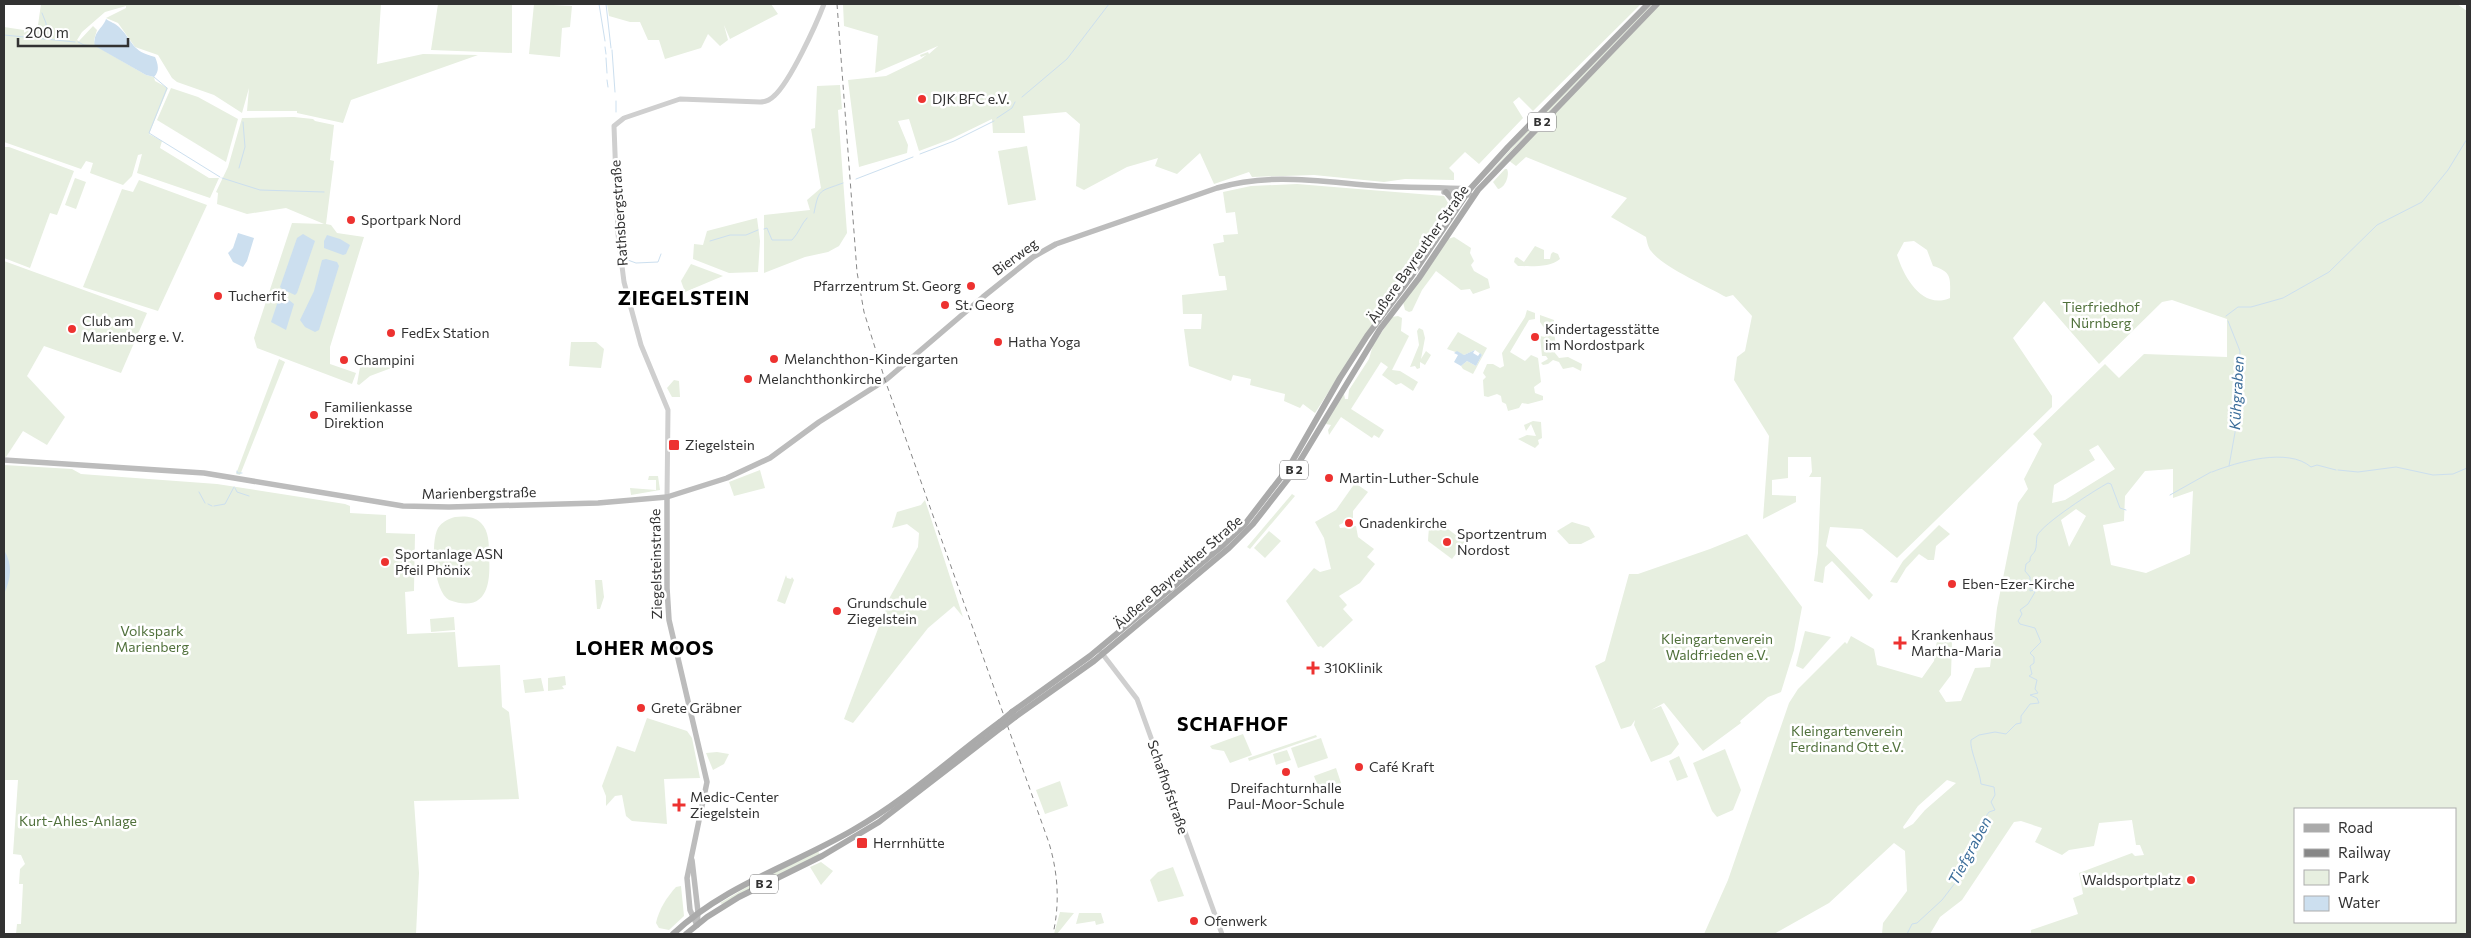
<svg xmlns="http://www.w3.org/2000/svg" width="2471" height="938" viewBox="0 0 2471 938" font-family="Commissioner,sans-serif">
  <rect width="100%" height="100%" fill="#fff"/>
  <g fill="#e7efe0" fill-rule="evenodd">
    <polygon points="41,4 381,4 377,64 423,54 478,55 351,100 343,123 297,113 297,111 247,111 249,88 242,113 214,95 177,82 172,78 158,55 135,47 118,23 106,18 126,8 126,6 105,12 82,32 77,40 79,41 93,26 97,30 94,40 96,46 146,75 154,77 155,81 168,88 149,134 162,141 160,148 209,178 219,178 210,198 137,173 142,154 138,155 132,176 123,185 90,173 93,163 86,161 81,169 4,142 4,27 37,32"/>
    <polygon points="438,4 512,4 512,53 431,50"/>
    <polygon points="534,4 572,6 570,27 562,28 560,57 529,54"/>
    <polygon points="607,4 771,4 778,14 730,39 724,25 728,40 720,46 708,34 701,48 665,59 659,40 648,40 640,22 630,22 609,16"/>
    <polygon points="843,4 1641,4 1533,111 1519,97 1513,102 1523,118 1479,164 1465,152 1449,168 1454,173 1454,180 1405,179 1384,182 1314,175 1252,177 1249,172 1214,184 1200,153 1177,174 1155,166 1158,158 1127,167 1084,190 1076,186 1080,124 1066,112 1023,116 1025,133 993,133 992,119 951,139 919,151 909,119 898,121 908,145 907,153 859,167 848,80 886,76 921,59 926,55 921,57 920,55 928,52 929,54 938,46 875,73 878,36 844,26"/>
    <polygon points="1650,4 1653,4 1482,181 1548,108"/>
    <path d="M1659 4H2457L2467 11V934H2031V930L2078 914 2073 898 2083 894 2079 873 2132 853 2135 856 2144 855 2140 845H2136L2132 820 2099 823 2094 846 2069 850 2062 855 2035 842 2042 828 2021 821 2014 822 1962 900 1940 917 1930 934H1882L1883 923 1907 891 1905 851 1894 843 1829 903 1774 934H1704L1728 880 1789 703 1798 689 1845 642 1847 644 1851 636 1874 649 1877 665 1922 678 1934 661 1937 640 1952 642 1951 675 1939 691 1946 702 1961 701 1975 668 1990 667 1997 608 2018 503 2028 489 2024 479 2042 444 2033 434 2105 364 2119 378 2144 354 2227 357V319L2172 300 2162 302 2099 364 2044 301 2013 338 2052 396V407L1897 558 1862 529 1830 527 1826 546 1873 595 1869 600 1832 561 1825 567 1823 583 1814 581 1818 553 1821 477H1809L1812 472 1811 457H1788V478L1772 480V495L1796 496V502L1763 519 1769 436 1734 380 1737 357 1745 351 1752 316 1733 295 1726 297C1708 287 1663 267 1651 251 1648 248 1647 241 1646 237L1611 217 1627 198 1526 157 1516 166 1508 160ZM1914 241 1927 250 1933 266C1953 272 1950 279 1950 298 1922 310 1904 277 1897 255L1904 242ZM2098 445 2115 469 2065 500 2052 503 2054 485 2095 460 2089 450ZM2173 469V498L2193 491 2190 554 2146 573 2111 565 2103 525 2124 521 2125 496 2145 471ZM2076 509 2086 516 2069 547 2061 520ZM1947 780 1956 783 1925 810 1913 824 1904 829 1903 827 1918 806ZM2295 809H2455V922H2295Z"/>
    <polygon points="840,85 842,109 838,110 847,233 839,246 828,252 805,257 764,273 764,215 810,210 807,200 821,188 811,129 815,128 817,86"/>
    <polygon points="171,88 198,97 238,119 226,162 157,120"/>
    <polygon points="294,117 313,119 315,121 334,125 330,160 334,161 326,224 331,225 337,233 364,237 330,347 330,364 356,373 352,384 257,348 254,338 292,223 324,224 286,208 247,214 217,204 218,193 216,192 228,167 242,118"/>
    <polygon points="1027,146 1036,200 1008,205 998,151"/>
    <polygon points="4,147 9,147 74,171 57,215 50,213 30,268 4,258"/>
    <path d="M1505 169H1507C1510 175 1505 188 1498 189L1493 182Z"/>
    <polygon points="75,178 86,182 76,209 65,205"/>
    <polygon points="139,180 207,205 158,311 83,287 122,189 133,192"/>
    <polygon points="1297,184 1444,196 1448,203 1438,227 1374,316 1375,320 1315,413 1303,404 1300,408 1284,401 1285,394 1250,385 1251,379 1233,375 1231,381 1189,366 1184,329 1201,329 1202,314 1183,314 1182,295 1227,290 1225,276 1219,276 1213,244 1224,242 1223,235 1238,234 1235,212 1226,213 1223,192 1251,186"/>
    <polygon points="757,218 760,241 758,272 729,273 693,259 694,244 703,245 707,231"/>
    <polygon points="1454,237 1471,248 1470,253 1474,261 1471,265 1474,271 1488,279 1490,288 1473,294 1470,289 1461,290 1436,271 1422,290 1412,311 1409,312 1405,310 1403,302 1448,239"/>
    <path d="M1535 246 1544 250V259H1550L1551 254 1553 252 1558 254 1560 259C1550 268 1530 266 1518 266L1514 262 1515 258 1517 257 1524 262Z"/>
    <polygon points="4,261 147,313 121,373 44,346 27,376 65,417 47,445 23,431 6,457 4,457"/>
    <polygon points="691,264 723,276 685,292 681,281"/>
    <polygon points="1527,310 1535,313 1535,319 1529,320 1510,352 1525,361 1531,355 1538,358 1541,382 1534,387 1535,393 1543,396 1543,400 1528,404 1522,403 1519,408 1508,411 1506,404 1502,402 1501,396 1497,394 1488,397 1484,396 1483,380 1486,377 1483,373 1487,364 1493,364 1500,368 1504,366 1502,353 1525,317"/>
    <path d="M1540 315 1554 320C1553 332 1557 343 1555 353L1559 358 1568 357 1582 364 1581 371 1573 367 1563 369 1559 362 1553 360 1548 364 1543 365 1541 363 1548 359 1546 356H1542L1540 336 1545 337 1547 332 1540 322Z"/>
    <polygon points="1398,316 1402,318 1401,331 1409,336 1392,370 1400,371 1418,382 1413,391 1401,383 1396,385 1382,375 1388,367 1381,362 1351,409 1384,430 1379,438 1374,435 1372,438 1341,417 1329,435 1328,430 1331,425 1326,424 1326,421 1344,394 1345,399 1348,399 1349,390 1369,359 1373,345 1392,317"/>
    <polygon points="1419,328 1423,330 1425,338 1421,359 1426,351 1431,355 1425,365 1420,362 1420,368 1417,369 1415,366 1410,367 1419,345 1417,331"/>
    <polygon points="1458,332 1487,348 1473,374 1463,369 1461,366 1467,361 1476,366 1482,355 1475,350 1464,355 1447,349"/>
    <polygon points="571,342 596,342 604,349 601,368 569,366"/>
    <polygon points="362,356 395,357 394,367 370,376 359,385 357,384"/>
    <polygon points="279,359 285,362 240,475 236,474"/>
    <polygon points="674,380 679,381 680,397 672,397 667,388"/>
    <polygon points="1533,421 1541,422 1542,438 1538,440 1539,444 1535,448 1518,439 1527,435 1536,436 1531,424 1526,431 1524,425"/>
    <polygon points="4,465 72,469 81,474 217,484 345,504 350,506 350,513 386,515 386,533 415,534 414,591 405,592 407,634 455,632 458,667 500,665 502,707 509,712 519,799 414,801 419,873 416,934 16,934 17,924 21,924 23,884 19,884 20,869 25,864 21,855 13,854 18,780 4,780"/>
    <polygon points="760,470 765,488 734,496 729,482"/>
    <polygon points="649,476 658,476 660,490 631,495 630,488 656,490 656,480 648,480"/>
    <polygon points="1355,483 1368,492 1353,511 1353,518 1339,525 1340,528 1356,526 1358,537 1374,549 1367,557 1375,564 1360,583 1339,596 1347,605 1343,609 1353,620 1323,648 1321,646 1318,647 1286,601 1314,568 1320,572 1331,569 1324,538 1315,522 1336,510"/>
    <polygon points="1292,494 1295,496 1250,549 1247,547"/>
    <polygon points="925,500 963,617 954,606 928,628 853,723 844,719 890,597 918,547 919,533 907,524 892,528 897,512 921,505"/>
    <path d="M455 517C464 516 474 516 481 523 489 531 489 544 489 556 491 584 487 614 449 600 434 591 430 543 438 528 442 522 448 519 455 517Z"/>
    <polygon points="1572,522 1589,527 1595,537 1581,544 1569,544 1557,531"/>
    <polygon points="1440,523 1465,542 1452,559 1428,541 1429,526"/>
    <polygon points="1939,525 1950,534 1936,546 1934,560 1928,560 1919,554 1906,568 1897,583 1890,582 1903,561"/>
    <polygon points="1269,531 1281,541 1265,558 1254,548"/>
    <polygon points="1747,534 1802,607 1794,650 1781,692 1768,697 1740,721 1741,723 1703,751 1664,703 1651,710 1661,706 1679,744 1671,754 1651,762 1634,725 1635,720 1631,726 1621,729 1595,666 1605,661 1629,574 1638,574 1710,549"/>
    <polygon points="786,575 787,578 791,579 792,577 794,580 785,604 777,601"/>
    <polygon points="595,580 602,580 604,597 600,609 597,609"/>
    <polygon points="454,617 455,630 431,632 430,619"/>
    <polygon points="1805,631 1831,637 1803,669 1796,666"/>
    <polygon points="565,676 566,685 562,686 564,689 548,691 548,678"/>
    <polygon points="541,678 544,691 525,693 523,680"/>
    <polygon points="647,718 687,731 692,738 700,778 664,779 667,824 632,821 626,816 622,795 615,796 606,806 606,796 602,786 617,746 635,752"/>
    <polygon points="1243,734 1252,755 1230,763 1224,751 1212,749 1210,746"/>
    <polygon points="1316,735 1317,737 1249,761 1248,758"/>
    <polygon points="1321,738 1328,758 1298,768 1291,748"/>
    <polygon points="1725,749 1741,790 1733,810 1717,817 1712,811 1693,763"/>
    <polygon points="1287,750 1291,760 1276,765 1273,754"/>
    <polygon points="717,752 729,754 724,764 713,770 706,753"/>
    <polygon points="1679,756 1688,777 1677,781 1669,761"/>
    <polygon points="1336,768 1341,783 1319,790 1314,776"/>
    <polygon points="1060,781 1068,806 1045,814 1036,790"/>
    <polygon points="818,851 820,855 722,904 720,903 764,877"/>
    <polygon points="821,862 833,871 821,885 810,867"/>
    <polygon points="1173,867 1184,896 1158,902 1150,880 1158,872"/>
    <path d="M681 886 684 916 669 930 659 928 656 923C659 909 667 897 676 887Z"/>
    <polygon points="1060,912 1074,913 1057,934 1054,934"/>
    <polygon points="1079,913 1101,913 1104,923 1096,925 1095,921 1076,924"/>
  </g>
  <g fill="#ccdfef">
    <path d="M106 19C110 22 115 23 119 27 134 42 131 51 155 57 158 64 160 71 154 77L146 75 95 46C92 33 103 28 106 19Z"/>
    <polygon points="238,233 254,238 247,261 243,267 233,262 228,253 233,248"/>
    <polygon points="303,234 315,241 297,293 295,295 282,289 280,287 297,238"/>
    <polygon points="327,235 340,239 350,245 346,254 343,255 324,248 324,241"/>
    <polygon points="326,259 337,262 339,266 319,330 315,332 305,327 300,320 314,291 322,260"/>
    <polygon points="285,297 294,304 286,330 271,322 278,301"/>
    <polygon points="1475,350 1473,353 1478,356 1480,353 1482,355 1476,366 1467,361 1461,366 1454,362 1458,355 1454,353 1457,351 1464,355"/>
    <path d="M4 550C13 565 11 578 4 594Z"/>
  </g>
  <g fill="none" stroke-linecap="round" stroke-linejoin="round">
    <g stroke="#ccdfef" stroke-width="1">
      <polyline points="599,4 605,41"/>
      <polyline points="606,4 611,48"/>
      <polyline points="42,13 46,23 47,38"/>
      <polyline points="4,35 75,42"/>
      <polyline points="78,42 84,45 95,46"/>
      <polyline points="605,47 606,54"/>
      <polyline points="612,50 615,92"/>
      <polyline points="606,58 607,73"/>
      <polyline points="154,77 167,88 149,133 220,177"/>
      <polyline points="607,80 608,87"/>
      <polyline points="1022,97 1067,59 1109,4"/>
      <polyline points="616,101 616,112"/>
      <polyline points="997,118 1012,108 1015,102"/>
      <polyline points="920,154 954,141 994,121"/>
      <polyline points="239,168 245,147 243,122"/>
      <polyline points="222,178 260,190 324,192"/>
      <polyline points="856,179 913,157"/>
      <path d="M814 213C819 188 819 192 843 183"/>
      <path d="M764 229 767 228 772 240H792C799 233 801 224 807 218"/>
      <polyline points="710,241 730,235 746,235 758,230"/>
      <polyline points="625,259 636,263 658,262 661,254"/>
      <polyline points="2226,316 2238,307 2251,307 2283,298 2329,272 2377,225 2422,202 2448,170 2467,139"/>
      <polyline points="2228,321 2240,351 2236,427 2229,466"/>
      <polyline points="2338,470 2358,472 2396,467 2433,475 2453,474 2467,468"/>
      <polyline points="237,471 237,473 242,473"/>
      <path d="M2212 472C2237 462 2288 447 2311 467L2317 465 2336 470"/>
      <polyline points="235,488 237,492 249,496"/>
      <polyline points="199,492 205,503"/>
      <polyline points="2170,495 2211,472"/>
      <polyline points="208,504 212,506"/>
      <polyline points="214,506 225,504 234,487"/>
      <path d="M1907 934 1912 924 1917 923 1942 900 1962 874 1972 858 1971 852 1987 824 1984 819 1989 812 1995 810 1991 802 1995 795 1994 787 1981 784C1980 771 1969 748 1971 740L1979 735 1995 732 2006 734 2016 724 2021 723V716L2030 704 2039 703 2037 698 2030 695 2038 693 2035 689 2037 680 2029 676 2032 674 2030 666 2034 663V657L2030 653 2041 642 2035 628 2020 624 2018 621 2022 614 2020 610 2028 604 2035 592 2034 590 2030 591V577L2025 571 2026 564 2030 561C2030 555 2032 556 2035 551 2037 546 2036 541 2037 536 2042 524 2095 490 2108 483L2111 484 2120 508 2126 510"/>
    </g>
    <g stroke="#cfcfcf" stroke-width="5">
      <path d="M667 497 668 410 641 345 624 282 618 234 614 126 624 118 680 99 760 102C765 102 770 100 774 96 790 82 816 25 824 4"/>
      <polyline points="1101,652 1137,699 1222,934"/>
    </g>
    <g stroke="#bcbcbc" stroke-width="5.5">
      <polyline points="1444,192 1470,195"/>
      <path d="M4 460 204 473 403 506 449 507 598 503 667 497 727 478 770 458 819 422 887 379 983 297 1033 257 1056 244 1217 188C1271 172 1323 182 1378 186 1408 188 1439 187 1470 189"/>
      <polyline points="667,497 667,588 669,620 707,782 687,878 690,910 697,925"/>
      <polyline points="692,860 698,912 697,925"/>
    </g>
    <g stroke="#aaa" stroke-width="6">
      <polyline points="1446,192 1453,200 1454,211"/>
      <polyline points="1012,712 1090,656 1221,547 1245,524 1289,467 1340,378 1367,336 1411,277 1470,189 1508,147 1648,4"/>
      <polyline points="1015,717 1094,661 1229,548 1253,524 1292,474 1380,329 1419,278 1478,190 1657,4"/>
      <path d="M673 934C725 885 793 865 853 830 906 800 951 758 1000 722"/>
      <polyline points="686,934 707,917 739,897 822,856 879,822 1002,727"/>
    </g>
    <path stroke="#878787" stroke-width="1" stroke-dasharray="5 4" stroke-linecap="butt" d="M837 4 857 272 864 312 885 380 1049 843C1058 873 1060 903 1053 934"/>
    <g stroke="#aaa" stroke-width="6">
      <polyline points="1000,722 1012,712"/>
      <polyline points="1002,727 1015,717"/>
    </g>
  </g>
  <g fill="#ed3230" stroke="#fff" stroke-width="2">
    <circle cx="922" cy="99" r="5"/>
    <circle cx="351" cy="220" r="5"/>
    <circle cx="971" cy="286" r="5"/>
    <circle cx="218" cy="296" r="5"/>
    <circle cx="945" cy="305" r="5"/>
    <circle cx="72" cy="329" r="5"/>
    <circle cx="391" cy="333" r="5"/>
    <circle cx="1535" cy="337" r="5"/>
    <circle cx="998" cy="342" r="5"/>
    <circle cx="774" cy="359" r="5"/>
    <circle cx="344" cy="360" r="5"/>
    <circle cx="748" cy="379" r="5"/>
    <circle cx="314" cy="415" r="5"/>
    <rect x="668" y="439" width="12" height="12" rx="2.5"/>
    <circle cx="1329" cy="478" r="5"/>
    <circle cx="1349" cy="523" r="5"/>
    <circle cx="1447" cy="542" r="5"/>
    <circle cx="385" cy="562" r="5"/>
    <circle cx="1952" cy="584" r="5"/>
    <circle cx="837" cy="611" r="5"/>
    <path d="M1897.5 635.5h5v5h5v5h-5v5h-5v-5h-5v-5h5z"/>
    <path d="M1310.5 660.5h5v5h5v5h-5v5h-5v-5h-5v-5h5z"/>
    <circle cx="641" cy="708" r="5"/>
    <circle cx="1359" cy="767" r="5"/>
    <circle cx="1286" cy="772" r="5"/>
    <path d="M676.5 797.5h5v5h5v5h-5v5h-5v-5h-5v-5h5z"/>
    <rect x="856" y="837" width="12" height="12" rx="2.5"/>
    <circle cx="2191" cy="880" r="5"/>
    <circle cx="1194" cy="921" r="5"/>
  </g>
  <g text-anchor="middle" stroke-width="5" stroke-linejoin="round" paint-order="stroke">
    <g fill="#fff" stroke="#707070" stroke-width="1">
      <rect x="1528" y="112.5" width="28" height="19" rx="4"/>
      <rect x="1280" y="460.5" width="28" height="19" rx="4"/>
      <rect x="750" y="874.5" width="28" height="19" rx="4"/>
    </g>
    <g font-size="12" font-weight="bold" fill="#323232">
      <text x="1542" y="126">B 2</text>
      <text x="1294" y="474">B 2</text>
      <text x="764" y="888">B 2</text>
    </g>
    <g font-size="14" fill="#323232" stroke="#fff" text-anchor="start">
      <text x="932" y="104">DJK BFC e.V.</text>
      <text x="361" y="225">Sportpark Nord</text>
      <text x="961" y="291" text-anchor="end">Pfarrzentrum St. Georg</text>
      <text x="228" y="301">Tucherfit</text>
      <text x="955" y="310">St. Georg</text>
      <text x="82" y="326">Club am<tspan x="82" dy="16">Marienberg e. V.</tspan></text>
      <text x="1545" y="334">Kindertagesstätte<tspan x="1545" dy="16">im Nordostpark</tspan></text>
      <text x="401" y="338">FedEx Station</text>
      <text x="1008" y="347">Hatha Yoga</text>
      <text x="784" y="364">Melanchthon-Kindergarten</text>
      <text x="354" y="365">Champini</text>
      <text x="758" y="384">Melanchthonkirche</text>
      <text x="324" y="412">Familienkasse<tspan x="324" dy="16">Direktion</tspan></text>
      <text x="685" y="450">Ziegelstein</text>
      <text x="1339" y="483">Martin-Luther-Schule</text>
      <text x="1359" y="528">Gnadenkirche</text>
      <text x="1457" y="539">Sportzentrum<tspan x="1457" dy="16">Nordost</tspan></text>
      <text x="395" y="559">Sportanlage ASN<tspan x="395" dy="16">Pfeil Phönix</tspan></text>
      <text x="1962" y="589">Eben-Ezer-Kirche</text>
      <text x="847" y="608">Grundschule<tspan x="847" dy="16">Ziegelstein</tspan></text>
      <text x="1911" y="640">Krankenhaus<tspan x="1911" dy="16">Martha-Maria</tspan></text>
      <text x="1324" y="673">310Klinik</text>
      <text x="651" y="713">Grete Gräbner</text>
      <text x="1369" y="772">Café Kraft</text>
      <text x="1286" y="793" text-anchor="middle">Dreifachturnhalle<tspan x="1286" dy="16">Paul-Moor-Schule</tspan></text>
      <text x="690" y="802">Medic-Center<tspan x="690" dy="16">Ziegelstein</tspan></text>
      <text x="873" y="848">Herrnhütte</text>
      <text x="2181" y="885" text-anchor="end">Waldsportplatz</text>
      <text x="1204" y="926">Ofenwerk</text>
    </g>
    <g font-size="14" fill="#323232" stroke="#fff">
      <text transform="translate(619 213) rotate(-94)" y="5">Rathsbergstraße</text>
      <text transform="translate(1418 254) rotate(-55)" y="5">Äußere Bayreuther Straße</text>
      <text transform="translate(1015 257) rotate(-36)" y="5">Bierweg</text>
      <text transform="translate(479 493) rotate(-1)" y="5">Marienbergstraße</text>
      <text transform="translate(656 564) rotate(-91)" y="5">Ziegelsteinstraße</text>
      <text transform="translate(1178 572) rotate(-41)" y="5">Äußere Bayreuther Straße</text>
      <text transform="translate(1168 787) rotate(71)" y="5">Schafhofstraße</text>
    </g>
    <g font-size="14" fill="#51713c" stroke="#fff">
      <text x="2101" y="312">Tierfriedhof<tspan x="2101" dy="16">Nürnberg</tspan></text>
      <text x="152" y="636">Volkspark<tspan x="152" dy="16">Marienberg</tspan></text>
      <text x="1717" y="644">Kleingartenverein<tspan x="1717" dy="16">Waldfrieden e.V.</tspan></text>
      <text x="1847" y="736">Kleingartenverein<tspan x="1847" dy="16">Ferdinand Ott e.V.</tspan></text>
      <text x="78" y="826">Kurt-Ahles-Anlage</text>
    </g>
    <g font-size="15" font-style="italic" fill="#3b6d9a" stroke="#fff">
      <text transform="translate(2237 393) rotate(-87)" y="5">Kühgraben</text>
      <text transform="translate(1970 851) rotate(-62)" y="5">Tiefgraben</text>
    </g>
    <g font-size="19" font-weight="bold" letter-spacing="1" fill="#000" stroke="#fff">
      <text x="684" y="305">ZIEGELSTEIN</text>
      <text x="645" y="655">LOHER MOOS</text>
      <text x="1233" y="731">SCHAFHOF</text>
    </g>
  </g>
  <rect width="2471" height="938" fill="none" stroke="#323232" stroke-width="10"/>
  <rect x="2294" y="808" width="162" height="115" fill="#ffffff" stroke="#adadad"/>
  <rect x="2304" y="824" width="25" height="8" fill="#aaaaaa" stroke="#adadad"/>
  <text x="2338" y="833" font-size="15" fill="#323232">Road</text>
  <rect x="2304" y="849" width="25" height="8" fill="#878787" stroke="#adadad"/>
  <text x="2338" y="858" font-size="15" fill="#323232">Railway</text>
  <rect x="2304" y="870" width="25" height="15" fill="#e7efe0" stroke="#adadad"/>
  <text x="2338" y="883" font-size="15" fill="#323232">Park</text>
  <rect x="2304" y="896" width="25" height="15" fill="#ccdfef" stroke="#adadad"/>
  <text x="2338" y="908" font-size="15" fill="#323232">Water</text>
  <path d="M18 38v8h110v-8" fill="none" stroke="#323232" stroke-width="2.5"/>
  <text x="25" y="38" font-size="15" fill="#323232" stroke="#ffffff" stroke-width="4" paint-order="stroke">200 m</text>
</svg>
